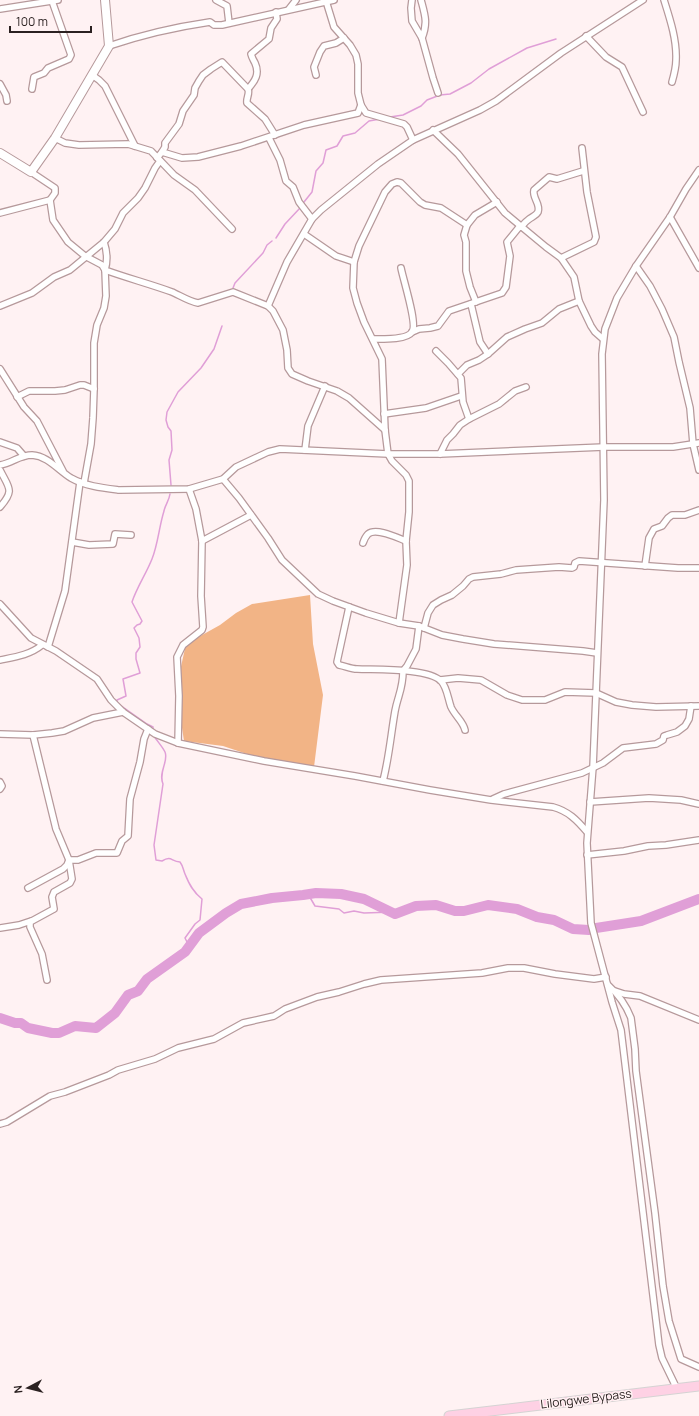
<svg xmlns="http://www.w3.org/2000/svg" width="699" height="1416" viewBox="0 0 699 1416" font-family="Manrope,sans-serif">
  <rect width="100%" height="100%" fill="#fff2f3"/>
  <polygon fill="#f2b486" points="310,595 313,644 323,695 314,767 256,757 223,746 184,741 181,721 180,671 186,644 220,625 236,613 252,604"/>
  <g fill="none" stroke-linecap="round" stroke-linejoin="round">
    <g stroke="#e09fd7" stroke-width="1.5">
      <polyline points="390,117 403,115 421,106 427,100 440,95 450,94 471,83 489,69 527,48 556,39"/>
      <polyline points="304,202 312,192 316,171 323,163 326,150 337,146 343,136 355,133 369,121 380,119"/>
      <polyline points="276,238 285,224 300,208"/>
      <polyline points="233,288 235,283 263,253 267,245 272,241"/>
      <polyline points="171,485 169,460 172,450 171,431 168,427 166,420 167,412 178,392 201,368 214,349 222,326"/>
      <path d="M117 703V700L126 696 123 679 140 673 136 659V653L140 647 139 638 134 628 137 625 140 624 142 621 132 602C137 587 146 574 152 559 158 544 159 527 164 511 165 505 169 501 170 494"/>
      <polyline points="120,705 147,724 153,727 153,731"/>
      <path d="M154 736C157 741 162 746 165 752 169 761 158 772 163 784L154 845 156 860 162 861C172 855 171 862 180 862 183 866 183 869 185 874 189 884 193 892 202 899L200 920 195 924 185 938 189 946"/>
      <polyline points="308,894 315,906 339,909 344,913 354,911 364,913 393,912"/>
    </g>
    <g stroke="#e09fd7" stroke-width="10">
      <polyline points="596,928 641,921 699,899"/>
      <polyline points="0,1018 15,1023 21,1023 28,1028 52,1033 59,1033 75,1026 96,1028 115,1013 128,995 138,991 147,979 185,952 199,933 226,913 241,904 272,898 303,895 316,893 341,894 364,899 395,914 416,906 436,905 455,911 464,911 488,905 517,909 537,917 554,920 573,929 589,930"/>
    </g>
    <g stroke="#b6999b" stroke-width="8">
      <g id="street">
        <polyline points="216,0 227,6 229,23"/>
        <polyline points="412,0 411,8 412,21 422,38 433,78 438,93"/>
        <path d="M421 0C425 15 428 23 422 38"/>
        <path d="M664 0C670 19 677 40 676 60 676 67 674 75 672 82"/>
        <polyline points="0,9 58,0"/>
        <polyline points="289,9 296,0"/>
        <polyline points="586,36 606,57 622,67 643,112"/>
        <path d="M109 46C141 35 176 27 210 22L214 25H222L334 0"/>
        <polyline points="92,75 99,80 105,86 135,146"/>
        <polyline points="316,75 314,67 320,52 324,46 336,43 344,38"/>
        <polyline points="0,84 6,95 7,101"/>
        <polyline points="32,89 34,77 44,73 48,68 69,59 71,55 52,1"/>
        <path d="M248 89C255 81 260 74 255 63 253 59 252 58 251 54L269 39 271 28 277 19 276 12"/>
        <polyline points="361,105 366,113 404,124 407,127 413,140"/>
        <polyline points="433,130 458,154 505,213 546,247 561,258 574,277 579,301 591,326 595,332 603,339"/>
        <polyline points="55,138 65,143 79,145 128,144 151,151 174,175 195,190 232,229"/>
        <polyline points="269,138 280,160 286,181 293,187 299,202 312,219"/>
        <path d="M162 152 165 147V143L179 124 183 111 194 95 195 88 199 81 203 75 211 69 222 62 248 89C250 94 246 98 247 103L265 119 275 135"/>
        <polyline points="157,158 162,152 182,158 198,157 241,146 304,125 358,113 361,105 358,93 358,64 356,55 350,45 334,27 326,1"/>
        <polyline points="31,172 55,188 55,193 50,200 53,220 68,242 85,256 102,265 105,270 106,296 104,308 97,325 94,343 94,389 93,418 91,444 84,483"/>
        <polyline points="0,213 50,200"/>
        <polyline points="670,217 699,268"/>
        <path d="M521 227C523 225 525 222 528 220 531 217 536 216 538 212 541 204 532 198 534 190L549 177 557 179 583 171"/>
        <polyline points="304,234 336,256 354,262"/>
        <path d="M104 242C107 251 108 260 105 270 127 278 150 284 172 292 179 295 190 302 198 303L233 292 268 306 273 311 283 330 287 350 288 368 292 374 308 381 337 391 349 398 385 430"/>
        <polyline points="561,258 594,242 596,237 587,192 582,148"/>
        <polyline points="636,266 650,286 662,309 674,337 679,362 690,408 693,444 699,470"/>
        <polyline points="476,302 470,287 466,271 466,242 464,235 467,225 475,215 497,202"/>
        <polyline points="471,304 480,342 488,354"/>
        <polyline points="0,306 32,293 54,277 70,270 104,242 115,229 123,213 138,198 145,188 155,168 160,161"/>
        <polyline points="268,306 287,262 312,219 321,210 378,164 413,140 480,110 496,101 561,53 643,0"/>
        <polyline points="412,332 419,329 430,328 438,326 449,311 502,293 506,287 510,256 507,242 520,226"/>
        <path d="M373 339C382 339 407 340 412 332 418 325 403 279 401 268"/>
        <polyline points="436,351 448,363 461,378 463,402 469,419"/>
        <polyline points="0,369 24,407 37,421 63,471"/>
        <polyline points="458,374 467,365 479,360 488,354 507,337 525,329 542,323 559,309 579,301"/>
        <polyline points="17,397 29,391 55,391 65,390 80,385 84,385 94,389"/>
        <polyline points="384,414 426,408 461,396"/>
        <polyline points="0,442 17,448 24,456"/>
        <polyline points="305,450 308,426 325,386"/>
        <polyline points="440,454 447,440 453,434 460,425 469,419 499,404 515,391 526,387"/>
        <path d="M0 465C12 463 20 455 32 455 48 456 58 470 71 478 85 486 103 488 119 490L189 489 223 479 236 467 268 452 280 449 388 454H440L604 447H673L699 443"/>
        <path d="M0 470C9 488 15 490 0 507"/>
        <polyline points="223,479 239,498 268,538 282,560 318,594 333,601 366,613 399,623 419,626 442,635 463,639 494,644 583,651 597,653"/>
        <polyline points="202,541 251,515"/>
        <polyline points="72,542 89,545 113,544 115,534 131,535"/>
        <path d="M363 543C364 540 366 536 368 534 376 527 398 538 406 541"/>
        <polyline points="645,566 649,538 654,529 662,526 668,518 672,515 685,515 699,510"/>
        <path d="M0 604 31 638 56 651 97 679 111 700 123 712 155 734 178 743 264 761 355 776 430 790 491 800 553 807C568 811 577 820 587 832"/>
        <path d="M349 607 337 662 339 665C345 666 351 669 357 669 376 670 428 668 441 681 447 687 448 699 451 707 455 716 463 721 465 730"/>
        <polyline points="399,623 407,565 406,541 409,512 409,481 406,475 392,461 388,454 385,430 382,359 364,322 357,303 353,288 354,262 359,246 385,192 392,184 397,182 401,183 420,202 425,205 441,208 467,225"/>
        <polyline points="424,628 428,613 433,605 441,600 452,595 463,586 469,579 473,577 501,574 516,570 559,567 572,568 574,567 575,563 579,561 678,568 699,568"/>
        <polyline points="48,647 65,591 80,482"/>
        <path d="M0 660C15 657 30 655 42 645"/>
        <polyline points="440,680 458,678 481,680 507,695 522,700 545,700 565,692 596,693 616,702 632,705 656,707 699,706"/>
        <polyline points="0,734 33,735 52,733 64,731 93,718 123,712"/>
        <polyline points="33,735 56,829 69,860 72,879 70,883 54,892 52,897 54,909 52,910 30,922 30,927 42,954 47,980"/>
        <polyline points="178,743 179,696 177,657 183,645 202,630 203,627 201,596 202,541 196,509 189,489"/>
        <path d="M383 781C389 758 391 734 395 711 398 695 403 689 403 671L407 666 416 649 419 626"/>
        <polyline points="0,782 2,786 0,789"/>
        <polyline points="493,799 504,794 582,773 603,763 623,748 656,744 663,740 664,736 667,735 677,732 685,726 689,719 691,706"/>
        <polyline points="590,802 649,798 681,800 699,804"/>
        <polyline points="587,855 624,851 648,846 666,845 699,840"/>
        <polyline points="69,860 78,860 96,853 117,853 122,841 128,836 130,799 140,762 144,739 148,729"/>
        <polyline points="28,888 63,869 67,865 69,860"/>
        <polyline points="0,928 19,925 31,921"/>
        <path d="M608 985C619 995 626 1005 631 1018L635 1049 636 1071 655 1213 663 1286 669 1321 681 1359 699 1367"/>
        <polyline points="615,991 624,994 640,996 699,1020"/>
        <polyline points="0,1124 7,1122 50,1096 65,1092 109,1075 118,1070 155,1059 178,1048 214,1039 243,1023 274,1016 285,1009 317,997 339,992 364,984 381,980 482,973 508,968 524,968 555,974 594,979 606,977"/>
        <polyline points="677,1389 662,1358 659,1345 621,1030 612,1002 591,923 587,843 593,767 604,500 602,354 605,329 617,298 636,266 670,217 686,189 699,170"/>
      </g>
    </g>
    <g stroke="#b6999b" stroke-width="10">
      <polyline id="secondary" points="0,153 31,172 55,138 109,46 105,0"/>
    </g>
    <g stroke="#d5d3d3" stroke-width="11">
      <polyline id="primary" points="449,1416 699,1386"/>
    </g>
    <use href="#street" stroke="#fff" stroke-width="5.5"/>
    <use href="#secondary" stroke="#fff" stroke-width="8"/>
    <use href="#primary" stroke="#fed1e4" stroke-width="9"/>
  </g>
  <g text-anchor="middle" stroke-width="3" stroke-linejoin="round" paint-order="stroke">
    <g font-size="12" fill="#2b2121" stroke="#fff2f3">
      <text transform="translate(586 1399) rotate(-7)" y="4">Lilongwe Bypass</text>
    </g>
  </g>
  <g transform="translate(28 1388) rotate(263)" stroke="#fff2f3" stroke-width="3" paint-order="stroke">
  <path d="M0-3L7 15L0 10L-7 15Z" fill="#2b2121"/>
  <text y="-6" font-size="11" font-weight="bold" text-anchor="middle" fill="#2b2121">N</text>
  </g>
  <path d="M10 26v6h81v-6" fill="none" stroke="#2b2121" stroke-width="2"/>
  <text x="16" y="26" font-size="12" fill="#2b2121" stroke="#fff2f3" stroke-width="3" paint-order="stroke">100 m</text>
</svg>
